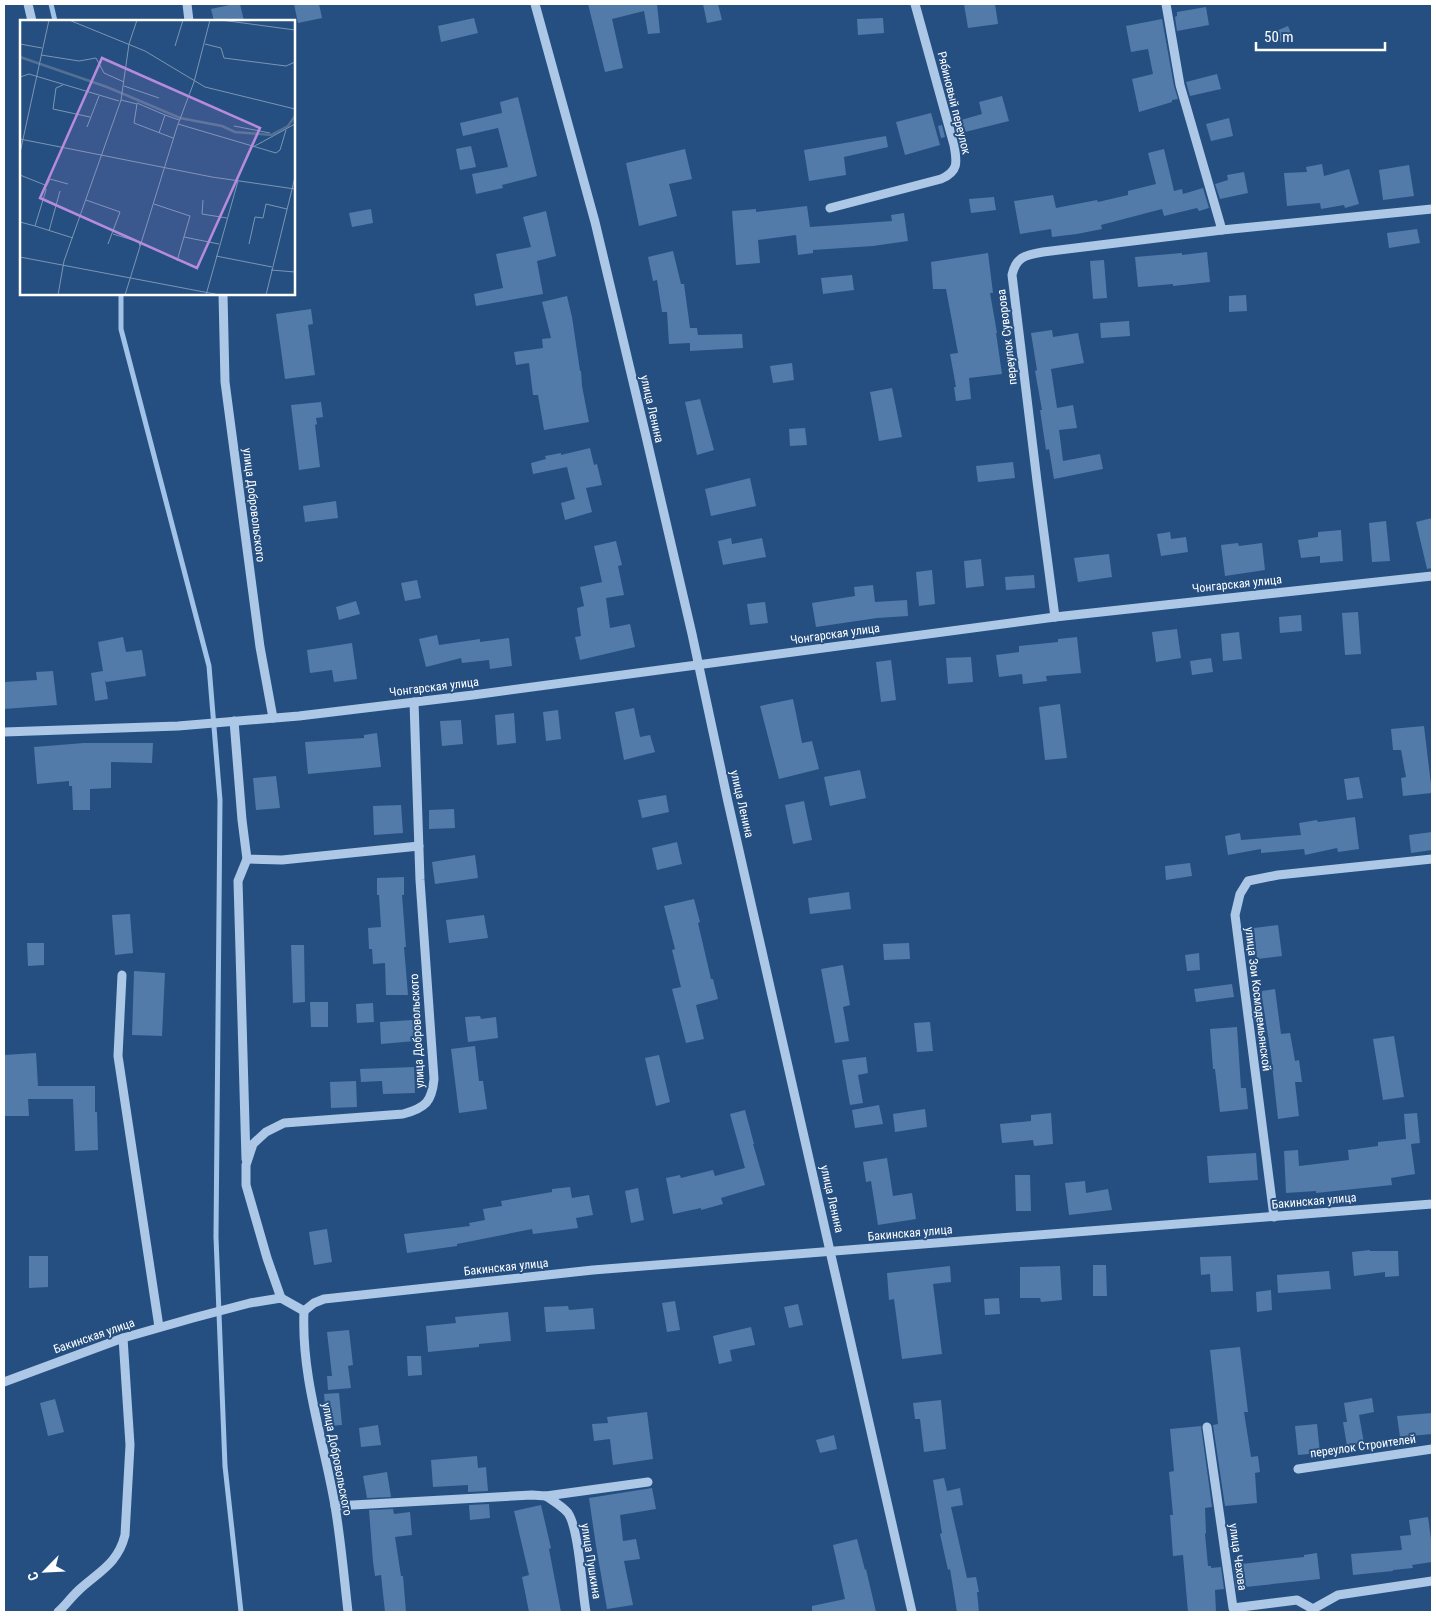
<svg xmlns="http://www.w3.org/2000/svg" width="1436" height="1616" viewBox="0 0 1436 1616" font-family="'Roboto Condensed',sans-serif">
  <rect width="100%" height="100%" fill="#254f80"/>
  <g fill="none" stroke-linecap="round" stroke-linejoin="round">
    <g stroke="#a0c3e7" stroke-width="5">
      <polyline points="51,4 55,21"/>
      <polyline points="121,294 121,329 209,666 220,800 216,1237 225,1466 241,1612"/>
    </g>
  </g>
  <g fill="#527baa">
    <polygon points="234,4 240,4 244,21 214,21 211,9"/>
    <polygon points="294,4 319,4 322,18 298,23"/>
    <polygon points="588,4 657,4 660,33 648,34 644,11 612,19 623,68 605,72"/>
    <polygon points="703,4 718,4 722,20 707,23"/>
    <polygon points="964,4 995,4 998,24 968,28"/>
    <polygon points="1206,7 1209,25 1177,31 1175,17 1177,16 1177,12"/>
    <polygon points="474,18 478,33 441,42 438,26"/>
    <polygon points="883,18 884,33 858,35 857,19"/>
    <polygon points="1162,19 1174,86 1178,99 1172,100 1172,102 1139,112 1132,79 1153,74 1148,49 1131,52 1126,26"/>
    <polygon points="1288,26 1293,38 1281,43 1276,31"/>
    <polygon points="1217,74 1221,89 1190,96 1186,82"/>
    <polygon points="1002,96 1009,121 957,134 954,122 982,114 979,102"/>
    <polygon points="518,97 537,176 502,185 503,188 476,194 472,174 508,167 498,128 463,136 460,123 502,113 500,102"/>
    <polygon points="931,113 940,145 905,155 896,122"/>
    <polygon points="1229,118 1233,136 1211,141 1206,124"/>
    <polygon points="942,125 945,137 941,138 938,126"/>
    <polygon points="886,136 888,147 844,157 846,175 809,181 804,150"/>
    <polygon points="471,146 476,167 460,170 456,149"/>
    <polygon points="685,149 692,179 669,184 677,216 639,226 626,163"/>
    <polygon points="1164,149 1174,191 1182,189 1183,194 1203,188 1209,208 1199,211 1197,208 1164,216 1162,209 1101,225 1102,229 1077,234 1052,237 1051,229 1020,234 1014,201 1053,195 1056,208 1097,200 1098,202 1128,195 1128,191 1156,184 1148,153"/>
    <polygon points="1322,164 1324,176 1349,169 1359,204 1345,208 1344,205 1321,209 1320,203 1287,206 1284,173 1307,172 1306,167"/>
    <polygon points="1409,165 1414,196 1383,200 1379,170"/>
    <polygon points="1244,172 1248,193 1220,199 1215,184 1228,180 1227,175"/>
    <polygon points="994,197 996,210 971,213 969,199"/>
    <polygon points="807,206 810,227 892,221 891,215 904,213 908,241 873,246 813,250 813,253 798,255 796,235 758,240 760,263 736,265 732,211 756,209 756,212"/>
    <polygon points="371,209 373,223 352,227 349,213"/>
    <polygon points="546,211 556,256 537,261 543,294 476,306 474,294 503,288 496,254 531,247 523,217"/>
    <polygon points="1417,229 1420,243 1389,248 1387,233"/>
    <polygon points="673,251 681,284 684,284 690,328 697,328 698,335 742,334 743,348 690,351 690,343 669,344 667,312 662,312 657,280 653,281 648,257"/>
    <polygon points="1207,252 1210,282 1173,286 1173,284 1138,287 1135,257 1182,253 1182,255"/>
    <polygon points="988,253 993,293 990,293 997,333 996,333 1002,374 969,378 971,399 956,401 954,387 956,387 950,354 958,353 946,289 933,289 931,262"/>
    <polygon points="1104,260 1107,298 1093,299 1090,261"/>
    <polygon points="852,275 854,290 823,294 821,278"/>
    <polygon points="1246,295 1247,311 1229,312 1229,296"/>
    <polygon points="567,296 572,317 580,371 581,371 582,386 589,422 544,430 538,395 533,395 529,363 516,365 514,352 543,348 542,339 551,338 542,302"/>
    <polygon points="311,309 313,324 308,325 315,375 285,379 276,314"/>
    <polygon points="1129,321 1130,336 1101,338 1100,323"/>
    <polygon points="1052,330 1053,337 1078,333 1084,363 1051,369 1057,408 1073,405 1077,428 1059,430 1063,461 1100,454 1103,469 1054,479 1049,449 1046,450 1040,410 1042,410 1035,371 1037,370 1031,333"/>
    <polygon points="792,363 794,380 773,383 770,366"/>
    <polygon points="892,388 902,437 879,441 870,392"/>
    <polygon points="700,399 714,450 697,455 685,402"/>
    <polygon points="321,402 323,417 316,418 317,424 315,425 320,467 299,470 291,405"/>
    <polygon points="805,428 807,445 790,446 789,429"/>
    <polygon points="590,448 594,465 597,464 602,485 586,488 592,512 565,520 561,503 575,499 567,467 533,474 531,463 546,459 545,456 561,453 561,455"/>
    <polygon points="1013,462 1015,478 978,482 976,466"/>
    <polygon points="750,478 756,506 711,516 705,489"/>
    <polygon points="336,501 338,518 305,522 303,506"/>
    <polygon points="1432,518 1432,568 1427,569 1416,522"/>
    <polygon points="1386,521 1390,561 1372,562 1369,523"/>
    <polygon points="1341,530 1343,561 1320,563 1320,556 1301,558 1298,540 1318,537 1318,532"/>
    <polygon points="1170,532 1171,539 1186,537 1188,552 1161,556 1157,534"/>
    <polygon points="731,538 732,544 762,538 766,557 723,565 718,541"/>
    <polygon points="616,541 622,565 618,566 624,595 606,598 610,628 630,624 635,647 580,660 575,637 581,636 577,608 584,606 580,587 602,582 594,546"/>
    <polygon points="1238,543 1239,546 1262,543 1265,570 1225,576 1221,545"/>
    <polygon points="1109,554 1112,577 1078,582 1074,558"/>
    <polygon points="981,559 984,586 966,588 964,561"/>
    <polygon points="932,570 935,604 919,606 916,572"/>
    <polygon points="1034,575 1035,588 1006,590 1005,577"/>
    <polygon points="417,580 421,598 405,601 401,583"/>
    <polygon points="873,585 875,602 907,600 908,616 877,618 816,627 812,603 855,596 854,587"/>
    <polygon points="356,601 360,614 339,620 336,607"/>
    <polygon points="765,602 768,623 750,625 747,604"/>
    <polygon points="1358,612 1361,654 1345,655 1342,613"/>
    <polygon points="1301,615 1302,631 1280,633 1279,617"/>
    <polygon points="1177,629 1181,658 1156,662 1152,632"/>
    <polygon points="1239,632 1242,659 1223,661 1221,634"/>
    <polygon points="437,635 439,645 480,639 480,642 509,638 512,666 490,669 489,660 462,663 461,658 426,667 419,639"/>
    <polygon points="123,637 126,652 142,650 146,676 106,682 105,680 108,699 95,701 91,673 103,671 98,642"/>
    <polygon points="1077,637 1081,673 1046,676 1047,681 1023,684 1022,674 999,677 996,655 1019,652 1019,646 1058,642 1058,639"/>
    <polygon points="352,643 357,679 334,682 332,670 310,673 307,650"/>
    <polygon points="971,657 973,682 948,684 946,658"/>
    <polygon points="1211,658 1213,672 1192,675 1190,661"/>
    <polygon points="891,660 896,700 881,702 876,662"/>
    <polygon points="53,671 57,705 4,709 4,682 37,680 36,672"/>
    <polygon points="793,699 802,743 812,741 819,769 779,779 760,706"/>
    <polygon points="1060,704 1067,758 1045,760 1039,707"/>
    <polygon points="634,708 640,737 650,735 655,752 624,760 615,712"/>
    <polygon points="558,710 561,739 546,741 543,712"/>
    <polygon points="514,713 516,743 497,745 495,715"/>
    <polygon points="461,720 463,744 442,746 440,721"/>
    <polygon points="1424,726 1432,793 1403,796 1401,778 1406,777 1401,750 1393,750 1391,729"/>
    <polygon points="377,733 381,767 308,774 305,742 364,738 364,735"/>
    <polygon points="84,743 153,743 152,763 111,762 111,788 90,789 90,810 73,810 72,786 69,786 69,781 37,784 34,747"/>
    <polygon points="860,770 866,798 830,806 824,777"/>
    <polygon points="276,776 280,808 256,810 253,778"/>
    <polygon points="1359,777 1363,798 1347,800 1344,779"/>
    <polygon points="666,795 669,812 642,818 638,800"/>
    <polygon points="804,801 812,840 793,844 785,805"/>
    <polygon points="401,805 403,833 374,835 373,806"/>
    <polygon points="454,809 455,828 429,829 429,810"/>
    <polygon points="1355,817 1359,849 1338,852 1337,848 1305,855 1304,849 1261,853 1261,849 1228,855 1225,836 1240,833 1241,840 1301,835 1299,823 1317,820 1318,822"/>
    <polygon points="1432,832 1432,850 1411,853 1409,835"/>
    <polygon points="677,842 682,864 657,870 652,848"/>
    <polygon points="475,855 478,878 435,884 432,862"/>
    <polygon points="1190,863 1192,876 1166,880 1165,866"/>
    <polygon points="404,877 404,895 402,895 406,947 404,947 408,995 386,995 385,963 373,964 372,949 369,949 368,928 381,927 379,895 377,895 377,878"/>
    <polygon points="849,892 851,909 810,914 808,898"/>
    <polygon points="694,899 700,922 698,923 711,979 713,979 718,999 696,1005 704,1039 686,1043 672,989 681,987 672,950 675,949 664,906"/>
    <polygon points="130,914 133,953 115,955 112,915"/>
    <polygon points="484,915 488,938 449,943 446,920"/>
    <polygon points="1278,925 1282,956 1257,959 1254,928"/>
    <polygon points="27,943 44,943 44,965 28,966"/>
    <polygon points="909,943 910,959 884,960 883,944"/>
    <polygon points="291,945 304,945 305,1002 293,1003"/>
    <polygon points="1199,953 1200,970 1187,971 1185,955"/>
    <polygon points="843,965 850,1005 843,1007 849,1041 835,1043 821,969"/>
    <polygon points="134,971 165,973 162,1036 132,1035"/>
    <polygon points="1232,984 1234,997 1196,1002 1194,989"/>
    <polygon points="1275,989 1281,1034 1290,1033 1295,1061 1299,1060 1302,1082 1295,1082 1299,1116 1278,1119 1271,1055 1262,997 1262,991"/>
    <polygon points="310,1002 328,1002 328,1027 311,1027"/>
    <polygon points="373,1003 374,1022 357,1023 356,1004"/>
    <polygon points="480,1016 481,1019 496,1017 498,1038 468,1042 465,1017"/>
    <polygon points="413,1020 415,1041 381,1044 380,1022"/>
    <polygon points="930,1022 933,1051 917,1052 914,1023"/>
    <polygon points="1237,1027 1241,1088 1246,1088 1248,1109 1220,1112 1215,1069 1213,1069 1210,1029"/>
    <polygon points="1394,1036 1404,1097 1383,1100 1373,1039"/>
    <polygon points="475,1046 479,1081 483,1081 487,1109 459,1113 451,1049"/>
    <polygon points="36,1053 38,1086 95,1086 95,1112 97,1112 98,1150 75,1151 73,1099 28,1099 29,1116 4,1116 4,1055"/>
    <polygon points="659,1055 670,1102 656,1106 645,1058"/>
    <polygon points="866,1057 868,1073 858,1075 863,1103 850,1105 842,1060"/>
    <polygon points="414,1067 415,1093 383,1094 382,1081 361,1082 360,1069"/>
    <polygon points="356,1081 357,1107 331,1108 330,1082"/>
    <polygon points="879,1105 883,1124 855,1128 852,1110"/>
    <polygon points="925,1109 927,1127 895,1132 893,1114"/>
    <polygon points="745,1110 754,1144 753,1144 765,1185 721,1198 723,1204 701,1210 701,1208 673,1214 666,1178 680,1175 681,1178 713,1170 715,1176 745,1168 730,1114"/>
    <polygon points="1051,1113 1053,1144 1034,1146 1033,1140 1002,1143 1000,1124 1031,1121 1031,1115"/>
    <polygon points="1417,1113 1420,1143 1411,1144 1415,1174 1391,1178 1392,1185 1316,1193 1316,1191 1286,1193 1284,1151 1298,1150 1299,1166 1349,1160 1348,1150 1378,1146 1378,1142 1406,1139 1404,1114"/>
    <polygon points="1256,1153 1258,1180 1209,1183 1207,1156"/>
    <polygon points="887,1158 893,1196 912,1193 916,1219 878,1225 871,1181 866,1182 863,1162"/>
    <polygon points="1015,1175 1030,1175 1031,1211 1016,1211"/>
    <polygon points="1085,1181 1086,1193 1108,1189 1112,1210 1069,1215 1065,1183"/>
    <polygon points="570,1187 572,1198 589,1195 593,1215 576,1218 578,1228 533,1234 532,1229 457,1244 457,1246 407,1253 404,1234 470,1226 469,1223 485,1220 483,1209 502,1206 501,1201 552,1192 552,1189"/>
    <polygon points="638,1188 644,1220 631,1223 625,1191"/>
    <polygon points="327,1229 332,1262 314,1265 309,1232"/>
    <polygon points="1370,1250 1370,1251 1398,1251 1399,1276 1385,1277 1385,1272 1354,1276 1352,1252"/>
    <polygon points="29,1256 48,1256 48,1287 29,1288"/>
    <polygon points="1231,1256 1233,1291 1211,1292 1210,1274 1201,1275 1200,1257"/>
    <polygon points="1093,1265 1106,1265 1107,1296 1093,1296"/>
    <polygon points="950,1266 951,1282 933,1284 942,1354 902,1359 894,1299 889,1300 887,1273"/>
    <polygon points="1060,1266 1062,1300 1041,1302 1040,1298 1020,1298 1020,1267"/>
    <polygon points="1329,1271 1331,1289 1278,1293 1277,1275"/>
    <polygon points="1271,1290 1272,1310 1257,1312 1256,1292"/>
    <polygon points="999,1298 1000,1314 985,1315 984,1299"/>
    <polygon points="675,1301 680,1330 667,1332 662,1303"/>
    <polygon points="798,1304 803,1325 789,1328 784,1307"/>
    <polygon points="568,1306 569,1310 593,1308 595,1329 546,1332 544,1307"/>
    <polygon points="508,1312 511,1341 479,1344 479,1347 428,1352 426,1326 456,1323 455,1317"/>
    <polygon points="751,1327 755,1345 730,1350 732,1361 719,1364 713,1336"/>
    <polygon points="349,1330 353,1365 348,1366 351,1388 328,1390 327,1376 332,1376 327,1332"/>
    <polygon points="1240,1347 1248,1412 1244,1412 1251,1457 1258,1456 1260,1472 1255,1473 1257,1503 1225,1506 1213,1425 1218,1424 1210,1350"/>
    <polygon points="407,1356 421,1356 422,1375 408,1376"/>
    <polygon points="339,1393 342,1425 327,1426 324,1394"/>
    <polygon points="1372,1398 1374,1412 1359,1415 1364,1443 1347,1446 1343,1422 1347,1422 1344,1403"/>
    <polygon points="55,1399 64,1432 48,1436 40,1403"/>
    <polygon points="941,1400 946,1449 924,1452 920,1419 915,1419 913,1403"/>
    <polygon points="647,1412 653,1459 613,1465 610,1439 594,1441 592,1424 608,1423 607,1417"/>
    <polygon points="1432,1413 1432,1434 1400,1437 1397,1416"/>
    <polygon points="1317,1424 1320,1453 1298,1455 1295,1426"/>
    <polygon points="378,1425 381,1445 361,1447 359,1428"/>
    <polygon points="1201,1426 1212,1507 1205,1508 1206,1533 1205,1534 1208,1566 1211,1566 1211,1568 1221,1567 1224,1589 1215,1590 1216,1612 1188,1612 1183,1555 1173,1556 1170,1515 1173,1515 1169,1472 1174,1471 1170,1429"/>
    <polygon points="834,1435 837,1449 820,1453 816,1440"/>
    <polygon points="477,1456 478,1468 486,1467 488,1491 468,1492 468,1485 433,1487 431,1460"/>
    <polygon points="387,1472 391,1497 367,1498 363,1476"/>
    <polygon points="944,1478 947,1491 960,1488 963,1505 951,1507 967,1578 976,1577 979,1592 977,1592 979,1612 957,1612 950,1569 948,1570 940,1534 942,1533 933,1480"/>
    <polygon points="652,1488 656,1509 620,1515 623,1541 636,1539 640,1559 624,1561 633,1605 607,1609 596,1546 589,1498"/>
    <polygon points="489,1504 490,1518 470,1520 469,1505"/>
    <polygon points="541,1505 551,1548 549,1549 561,1612 529,1612 522,1577 529,1575 514,1511"/>
    <polygon points="393,1509 394,1514 410,1512 412,1535 395,1537 401,1576 403,1576 406,1612 385,1612 381,1575 375,1576 373,1562 369,1510"/>
    <polygon points="1428,1517 1432,1546 1432,1562 1412,1565 1413,1568 1393,1570 1393,1571 1353,1575 1351,1554 1402,1550 1400,1536 1411,1535 1409,1520"/>
    <polygon points="857,1539 865,1570 866,1569 876,1612 812,1612 812,1606 845,1599 833,1545"/>
    <polygon points="1317,1553 1320,1579 1236,1588 1233,1565 1304,1557 1304,1555"/>
  </g>
  <g fill="none" stroke-linecap="round" stroke-linejoin="round">
    <g stroke="#acc8e6" stroke-width="9">
      <polyline points="28,4 32,21"/>
      <polyline points="187,4 189,21"/>
      <polyline points="535,4 595,222 645,432 692,634 728,802 912,1612"/>
      <polyline points="1166,4 1180,85 1222,230"/>
      <path d="M830 208 941 179C959 171 957 162 954 145L915 4"/>
      <polyline points="223,294 225,382 260,647 273,718"/>
      <path d="M1055 617 1037 481 1012 275C1016 257 1025 255 1043 252L1222 230 1432 209"/>
      <polyline points="234,721 242,820 247,859 282,860 419,846"/>
      <polyline points="4,732 178,726 299,716 473,695 1055,617 1432,576"/>
      <polyline points="122,975 118,1056 159,1327"/>
      <polyline points="246,1159 238,881 247,859"/>
      <polyline points="1274,1217 1235,915 1240,894 1248,881 1278,875 1432,859"/>
      <path d="M281 1298 267 1258 246 1185V1165L253 1144 266 1132 284 1123 403 1114C426 1108 432 1101 434 1079L420 880 414 702"/>
      <polyline points="304,1311 314,1303 324,1299 593,1270 1432,1204"/>
      <path d="M304 1311C301 1378 324 1441 335 1506 341 1541 344 1577 348 1612"/>
      <polyline points="4,1382 123,1338 193,1318 250,1303 281,1298 304,1311"/>
      <polyline points="1207,1427 1233,1608 1297,1600 1313,1609"/>
      <polyline points="1298,1469 1432,1449"/>
      <path d="M546 1496C553 1501 562 1506 568 1513 579 1529 582 1590 586 1612"/>
      <polyline points="335,1506 532,1495 546,1496 648,1482"/>
      <path d="M58 1612C66 1605 72 1596 80 1589 100 1571 118 1563 125 1535L130 1445 123 1338"/>
      <polyline points="1311,1612 1313,1609 1338,1595 1432,1581"/>
    </g>
  </g>
  <g text-anchor="middle" stroke-width="4" stroke-linejoin="round" paint-order="stroke">
    <g font-size="12" fill="#fff" stroke="#254f80">
      <text transform="translate(954 103) rotate(76)" y="4">Рябиновый переулок</text>
      <text transform="translate(1007 337) rotate(-97)" y="4">переулок Суворова</text>
      <text transform="translate(652 409) rotate(77)" y="4">улица Ленина</text>
      <text transform="translate(254 505) rotate(83)" y="4">улица Добровольского</text>
      <text transform="translate(1237 584) rotate(-6)" y="4">Чонгарская улица</text>
      <text transform="translate(835 634) rotate(-8)" y="4">Чонгарская улица</text>
      <text transform="translate(434 687) rotate(-7)" y="4">Чонгарская улица</text>
      <text transform="translate(742 804) rotate(77)" y="4">улица Ленина</text>
      <text transform="translate(1258 999) rotate(83)" y="4">улица Зои Космодемьянской</text>
      <text transform="translate(417 1031) rotate(-93)" y="4">улица Добровольского</text>
      <text transform="translate(832 1199) rotate(77)" y="4">улица Ленина</text>
      <text transform="translate(1314 1201) rotate(-5)" y="4">Бакинская улица</text>
      <text transform="translate(910 1233) rotate(-5)" y="4">Бакинская улица</text>
      <text transform="translate(506 1267) rotate(-6)" y="4">Бакинская улица</text>
      <text transform="translate(94 1336) rotate(-19)" y="4">Бакинская улица</text>
      <text transform="translate(1363 1446) rotate(-8)" y="4">переулок Строителей</text>
      <text transform="translate(337 1459) rotate(79)" y="4">улица Добровольского</text>
      <text transform="translate(1238 1557) rotate(82)" y="4">улица Чехова</text>
      <text transform="translate(591 1561) rotate(81)" y="4">улица Пушкина</text>
    </g>
  </g>
  <g transform="translate(20 20)">
    <rect width="275" height="275" fill="#254f80"/>
    <path fill="none" stroke="#527093" stroke-width="2.5" d="M0 37 87 67 160 98 202 106 215 112 251 115 268 106 275 96"/>
    <path fill="none" stroke="#7c95b3" stroke-width="1" d="M49 0 125 31 185 67 275 89M201 0 275 10M0 24 22 28M185 24 201 28 204 38 266 46 275 42M155 26 163 0M21 35 59 41 76 38 84 53 104 62M0 57 9 54 99 81M43 65 36 68 33 89 70 97M104 66 139 78M101 80 117 84 114 103 153 118M117 83 145 95M158 104 256 133 260 130 266 110M214 106 250 113M67 107 79 76M139 113 145 95 159 100M0 119 192 157 275 169M233 127 275 104M0 133 29 0M0 155 25 165 26 170 15 206 0 202M26 167 30 159 48 164M66 180 100 192 88 224M183 180 182 194 207 198M134 184 170 196 157 241M15 206 53 218M29 211 40 171M93 214 119 222 120 226M164 217 199 224M229 224 235 197 243 198 246 184 267 189M196 236 252 247M0 237 200 275M251 250 275 252M38 275 44 241 101 80 109 24 117 0M105 275 157 107 174 62 190 0M186 275 218 161M246 275 275 157"/>
    <path fill="#b68bdc" fill-opacity="0.15" stroke="#b68bdc" stroke-width="2.5" d="M82 38 240 108 177 248 20 178Z"/>
    <rect width="275" height="275" fill="none" stroke="#fff" stroke-width="2.5"/>
  </g>
  <rect width="1436" height="1616" fill="none" stroke="#ffffff" stroke-width="10"/>
  <g transform="translate(45 1571) rotate(246)" stroke="#254f80" stroke-width="4" paint-order="stroke">
  <path d="M0-4L9 19L0 12L-9 19Z" fill="#ffffff"/>
  <text y="-8" font-size="14" font-weight="bold" text-anchor="middle" fill="#ffffff">С</text>
  </g>
  <path d="M1256 42v8h129v-8" fill="none" stroke="#ffffff" stroke-width="2.5"/>
  <text x="1264" y="42" font-size="15" fill="#ffffff" stroke="#254f80" stroke-width="4" paint-order="stroke">50 m</text>
</svg>
